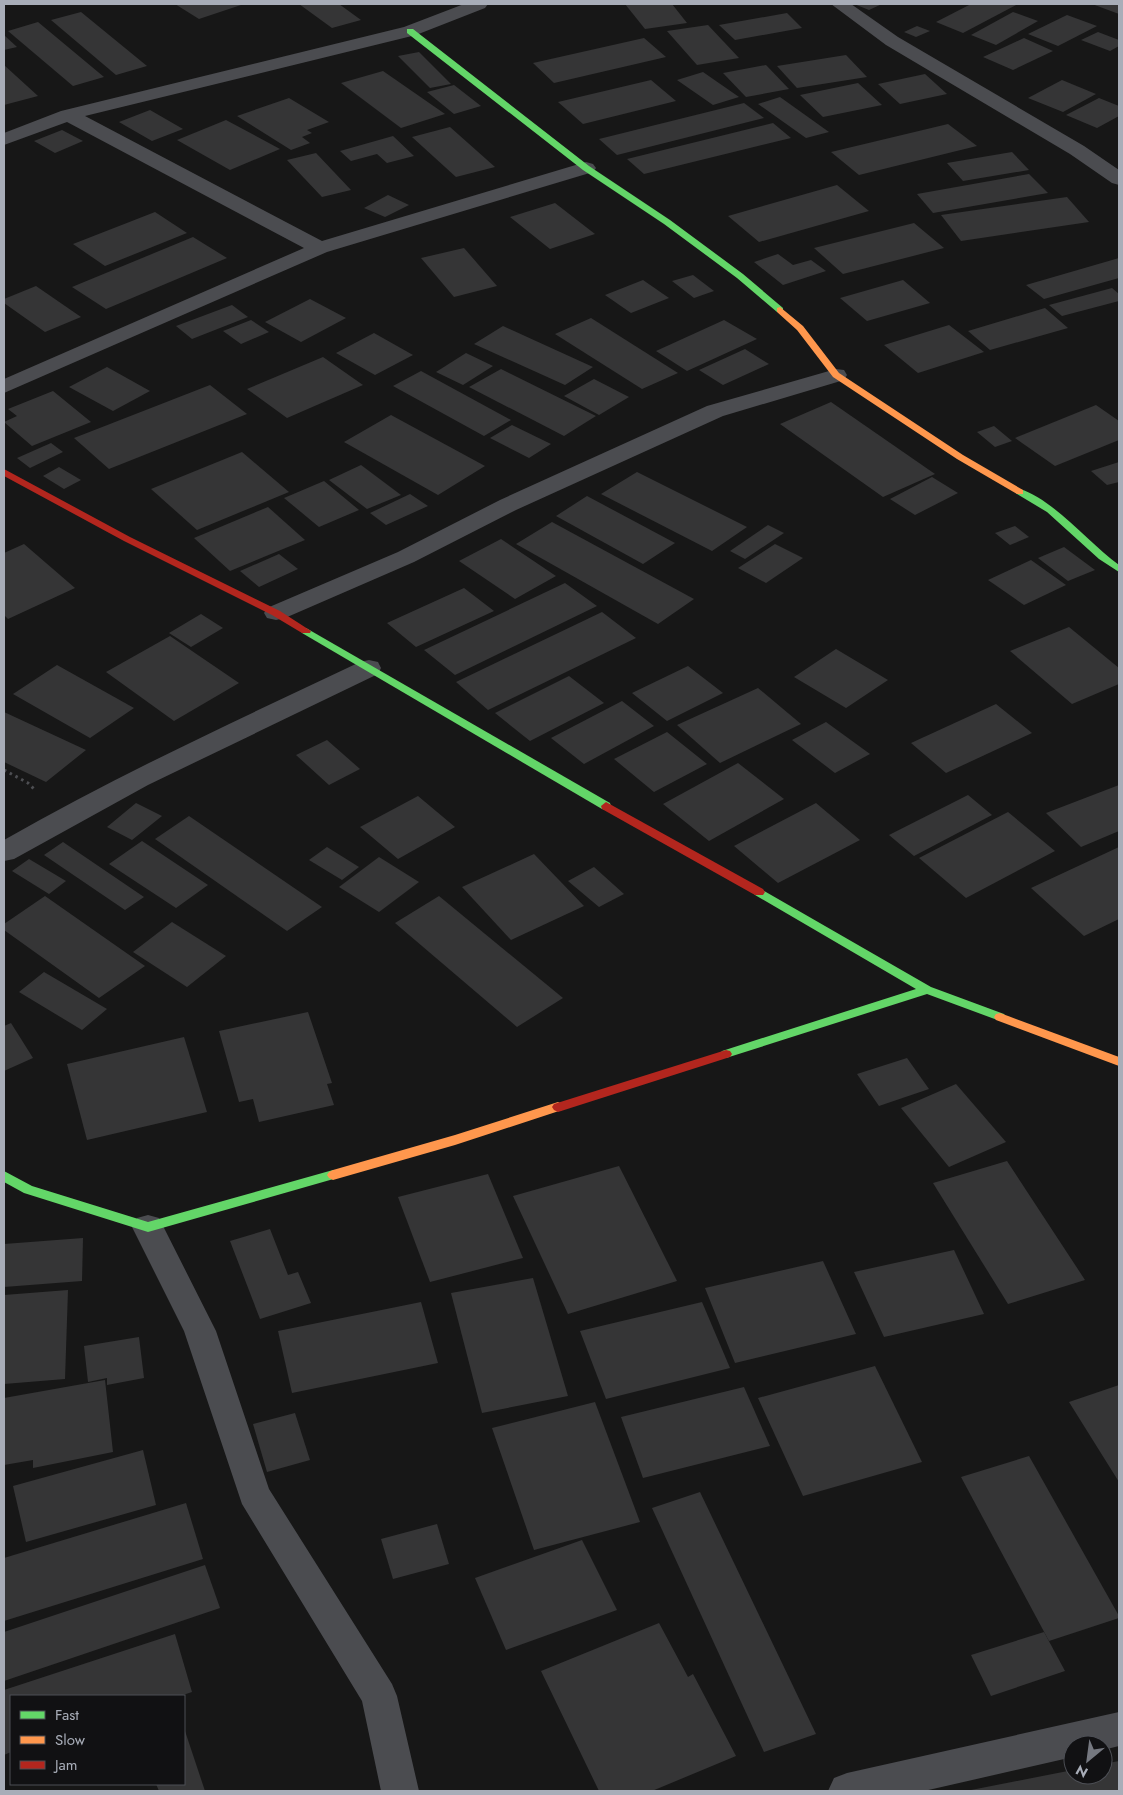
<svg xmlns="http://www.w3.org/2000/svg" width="1123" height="1795" viewBox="0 0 1123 1795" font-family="Jost,sans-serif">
  <rect width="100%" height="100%" fill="#171717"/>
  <g fill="#353536">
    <polygon points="175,4 244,4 199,19"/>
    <polygon points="299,4 339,4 361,20 332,28"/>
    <polygon points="625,4 672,4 687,23 645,29"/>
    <polygon points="854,4 882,4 869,10"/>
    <polygon points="971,4 1018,4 963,33 936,22"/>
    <polygon points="1092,4 1119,4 1119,14"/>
    <polygon points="81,12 147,66 116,75 51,20"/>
    <polygon points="1013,12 1038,21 996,45 971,35"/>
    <polygon points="787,13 802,28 735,40 719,25"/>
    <polygon points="1067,15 1097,26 1058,46 1028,34"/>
    <polygon points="38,22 104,77 73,86 8,31"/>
    <polygon points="708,25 739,58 697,65 667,31"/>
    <polygon points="917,26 930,31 916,37 904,32"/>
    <polygon points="1098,32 1119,40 1119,46 1110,51 1081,40"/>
    <polygon points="4,35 17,47 4,50"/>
    <polygon points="644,38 666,57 554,83 533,63"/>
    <polygon points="1024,38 1053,51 1013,70 983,57"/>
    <polygon points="419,52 451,84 430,88 398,56"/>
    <polygon points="846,55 867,77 797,88 777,66"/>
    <polygon points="4,65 38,96 4,105"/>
    <polygon points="766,65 789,89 746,97 723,73"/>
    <polygon points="383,71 445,114 401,128 341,83"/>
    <polygon points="703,72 739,97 713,105 677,80"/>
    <polygon points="925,74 947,94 900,104 878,84"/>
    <polygon points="651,80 676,101 583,124 558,102"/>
    <polygon points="1062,80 1096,94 1063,112 1028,98"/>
    <polygon points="858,83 882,105 823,117 800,95"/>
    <polygon points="454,85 481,106 454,114 427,92"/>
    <polygon points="780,97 829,132 806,138 758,104"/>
    <polygon points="289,98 329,122 307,130 312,133 302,137 310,143 291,150 237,116"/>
    <polygon points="1099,98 1119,106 1119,116 1097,128 1066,115"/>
    <polygon points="744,103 764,118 617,155 599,139"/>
    <polygon points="150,110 183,129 152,141 119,122"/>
    <polygon points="226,120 280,149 230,170 177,140"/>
    <polygon points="773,123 791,138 644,174 627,159"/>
    <polygon points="948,124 977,146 859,175 831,152"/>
    <polygon points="450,127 495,167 456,177 412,137"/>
    <polygon points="62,130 83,141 55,153 34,141"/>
    <polygon points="393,136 414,156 387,163 377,154 351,161 340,151"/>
    <polygon points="1012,152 1029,170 963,181 947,163"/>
    <polygon points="316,153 351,190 322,197 287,160"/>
    <polygon points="1029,174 1048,193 933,213 917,194"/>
    <polygon points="837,185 869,211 759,242 728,216"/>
    <polygon points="388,195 409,205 385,217 364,208"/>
    <polygon points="1067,197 1089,222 961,241 941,215"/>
    <polygon points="555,203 595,234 550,249 510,217"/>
    <polygon points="155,212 187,233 105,266 73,244"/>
    <polygon points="914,223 944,248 843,274 814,248"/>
    <polygon points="193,237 227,258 106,309 72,287"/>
    <polygon points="464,248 497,286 454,297 421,258"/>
    <polygon points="778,254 793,265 811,260 826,271 783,285 754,262"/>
    <polygon points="1119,258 1119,278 1044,299 1026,285"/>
    <polygon points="693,275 714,291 694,298 672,281"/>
    <polygon points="643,280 669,298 631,313 605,295"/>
    <polygon points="903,280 930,303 867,321 840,298"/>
    <polygon points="36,286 81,317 45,332 4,303 4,299"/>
    <polygon points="1112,288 1119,294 1119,301 1062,316 1049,305"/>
    <polygon points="310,299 346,318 301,342 265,322"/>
    <polygon points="232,305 248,317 192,339 176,326"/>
    <polygon points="1045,308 1068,328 990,350 968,331"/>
    <polygon points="591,318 678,373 642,389 555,334"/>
    <polygon points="251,320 269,332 241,344 223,331"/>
    <polygon points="724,320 757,339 687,371 656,351"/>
    <polygon points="949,325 984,352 918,373 884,345"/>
    <polygon points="503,326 593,367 565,385 474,344"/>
    <polygon points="374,333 413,355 375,375 336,353"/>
    <polygon points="745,349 769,364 723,385 699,370"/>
    <polygon points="466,353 493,366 463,385 436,372"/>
    <polygon points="323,357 363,385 287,418 247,389"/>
    <polygon points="107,367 150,391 113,411 69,387"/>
    <polygon points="501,369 596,416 564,436 469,387"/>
    <polygon points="421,371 511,420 484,436 393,386"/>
    <polygon points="594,379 629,397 599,415 564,396"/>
    <polygon points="210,385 247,414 109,469 74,438"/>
    <polygon points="53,391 91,422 32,446 4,422 17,416 8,409"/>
    <polygon points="831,402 935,474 883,497 780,424"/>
    <polygon points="1096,405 1119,421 1119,440 1055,466 1015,438"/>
    <polygon points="391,415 485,466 438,495 344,442"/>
    <polygon points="512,425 551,444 529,458 490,438"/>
    <polygon points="994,426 1012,441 995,447 977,432"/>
    <polygon points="51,443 63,452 30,468 17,458"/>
    <polygon points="242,452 289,492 197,530 151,489"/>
    <polygon points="1119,462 1119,482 1107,485 1091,471"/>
    <polygon points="361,465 401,495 367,509 329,480"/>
    <polygon points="59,467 81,480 64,489 43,476"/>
    <polygon points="637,472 747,527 712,551 601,494"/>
    <polygon points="932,477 958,493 915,515 890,499"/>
    <polygon points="324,481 359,510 319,527 284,498"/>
    <polygon points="410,494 428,506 386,525 370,513"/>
    <polygon points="587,496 675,543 643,564 556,516"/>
    <polygon points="268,507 305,540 230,571 194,538"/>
    <polygon points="552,522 694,599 658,624 516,544"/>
    <polygon points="768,525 784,533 745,559 730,551"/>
    <polygon points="1015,526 1029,537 1010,545 995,533"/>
    <polygon points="501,539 556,576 515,599 459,561"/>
    <polygon points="24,544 75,588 8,619 4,615 4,553"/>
    <polygon points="775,544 803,558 766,583 738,568"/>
    <polygon points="1064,547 1095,570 1068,581 1038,558"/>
    <polygon points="279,554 298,569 259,587 240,571"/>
    <polygon points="1031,560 1066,585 1024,605 988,580"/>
    <polygon points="565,583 597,606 455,675 424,650"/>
    <polygon points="464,588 494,611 416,647 387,623"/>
    <polygon points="602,612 636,638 488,710 456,682"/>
    <polygon points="201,614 223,628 191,647 169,633"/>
    <polygon points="1069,627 1119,668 1119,684 1072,704 1010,651"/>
    <polygon points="170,636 239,683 174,721 106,672"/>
    <polygon points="836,649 888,680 846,708 794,677"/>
    <polygon points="57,665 134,708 90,738 13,694"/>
    <polygon points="688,666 723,693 667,721 632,693"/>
    <polygon points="569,676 604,703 530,741 495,713"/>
    <polygon points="758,688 801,724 720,763 677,725"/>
    <polygon points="622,701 654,726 584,764 551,738"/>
    <polygon points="996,704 1032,733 946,773 911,743"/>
    <polygon points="4,712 86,750 46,782 4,762"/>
    <polygon points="826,722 870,754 835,773 792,740"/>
    <polygon points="667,732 707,764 654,792 614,759"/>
    <polygon points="327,740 360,769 329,785 296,755"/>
    <polygon points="738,763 784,799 709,841 663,804"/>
    <polygon points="1119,785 1119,831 1081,847 1046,813"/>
    <polygon points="968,795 992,815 914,856 889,835"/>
    <polygon points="418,796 455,827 398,859 360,827"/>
    <polygon points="136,803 162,816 132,840 107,827"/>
    <polygon points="816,803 860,840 778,883 734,846"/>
    <polygon points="1008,812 1055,851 966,898 919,858"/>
    <polygon points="189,816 322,907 287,931 155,839"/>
    <polygon points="142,841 208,885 176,908 109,864"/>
    <polygon points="63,842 144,897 125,910 44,855"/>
    <polygon points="327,847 359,867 342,880 309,860"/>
    <polygon points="1119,847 1119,919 1084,936 1031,888"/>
    <polygon points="534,854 584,906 511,940 462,887"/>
    <polygon points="379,857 419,882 379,912 339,887"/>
    <polygon points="29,859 66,881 49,894 12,871"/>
    <polygon points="594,867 624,894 599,907 568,881"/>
    <polygon points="45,896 145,966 99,998 4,930 4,924"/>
    <polygon points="439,896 563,998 517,1027 395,923"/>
    <polygon points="172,922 226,956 187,987 133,952"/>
    <polygon points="44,972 107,1009 82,1030 19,992"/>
    <polygon points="308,1012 332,1083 327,1084 334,1105 259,1122 253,1099 239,1102 219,1031"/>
    <polygon points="11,1023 33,1058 4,1071 4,1026"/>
    <polygon points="184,1037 207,1112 87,1140 67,1064"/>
    <polygon points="907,1058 929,1089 879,1106 857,1074"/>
    <polygon points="956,1084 1006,1142 949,1167 901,1108"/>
    <polygon points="1007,1161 1085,1280 1008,1304 933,1183"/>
    <polygon points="619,1166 677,1281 568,1314 513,1196"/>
    <polygon points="488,1174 523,1258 430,1282 398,1197"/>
    <polygon points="270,1229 288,1275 298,1272 311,1303 260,1319 230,1241"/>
    <polygon points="83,1238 82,1281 4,1287 4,1244"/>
    <polygon points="954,1250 984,1314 884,1337 854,1272"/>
    <polygon points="823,1261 856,1334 735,1363 705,1288"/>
    <polygon points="533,1278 568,1396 482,1413 451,1293"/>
    <polygon points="68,1290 65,1379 4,1384 4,1295"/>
    <polygon points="421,1302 438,1363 292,1393 278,1331"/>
    <polygon points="702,1302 730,1368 606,1399 580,1331"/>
    <polygon points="139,1337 144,1378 107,1385 107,1378 88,1382 84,1346"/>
    <polygon points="875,1366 922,1462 803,1496 758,1398"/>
    <polygon points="105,1380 113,1452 33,1468 33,1460 4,1465 4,1398"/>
    <polygon points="1119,1385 1119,1482 1069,1402"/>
    <polygon points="744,1387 770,1446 643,1478 621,1417"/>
    <polygon points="595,1402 640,1522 534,1550 492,1428"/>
    <polygon points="295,1413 310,1460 267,1472 253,1424"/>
    <polygon points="143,1450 156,1505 26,1542 13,1486"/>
    <polygon points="1029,1456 1119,1616 1119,1618 1049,1641 961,1477"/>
    <polygon points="700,1492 816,1734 764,1752 652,1508"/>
    <polygon points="186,1503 203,1559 4,1621 4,1558"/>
    <polygon points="437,1524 449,1564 393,1579 381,1539"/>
    <polygon points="582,1540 617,1610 506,1650 475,1578"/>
    <polygon points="205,1565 220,1608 4,1681 4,1632"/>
    <polygon points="659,1623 688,1677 693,1674 736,1756 652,1791 599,1791 541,1671"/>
    <polygon points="1044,1632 1065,1671 991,1696 971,1655"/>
    <polygon points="175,1634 192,1692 180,1696 11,1696 11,1752 4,1755 4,1690"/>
    <polygon points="184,1728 205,1791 159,1791 156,1784 184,1784"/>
    <polygon points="1119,1761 1119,1791 966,1791 1073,1770 1073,1775 1103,1775 1103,1764"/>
  </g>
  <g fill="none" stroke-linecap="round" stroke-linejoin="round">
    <polyline stroke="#4d4e52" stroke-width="3" stroke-dasharray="2.5 4" stroke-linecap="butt" points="4,770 28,783 35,790"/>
    <g fill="#4b4c50" fill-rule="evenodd">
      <polygon points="464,4 488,4 485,8 416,35 85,116 322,241 579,164 586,162 593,164 596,168 593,172 327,252 4,393 4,379 304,248 67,122 4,145 4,133 61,111 404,27"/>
      <polygon points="831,4 851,4 898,37 1084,146 1119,170 1119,185 1112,183 1070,154 886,45"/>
      <polygon points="836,369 844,370 847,375 844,380 723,416 516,510 414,562 285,618 276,620 267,618 264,613 267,608 398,552 500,500 707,406"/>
      <path d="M369 660 378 662 381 668 378 674 148 785 14 859 4 861V840C119 774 240 719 360 662Z"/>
      <polygon points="148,1215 159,1218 216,1331 269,1489 392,1684 397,1696 419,1791 381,1791 362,1701 242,1504 184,1331 132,1227 137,1218"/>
      <polygon points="1119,1712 1119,1746 1103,1750 1103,1745 1073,1745 1073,1757 924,1791 828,1791 834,1778 847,1773"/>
    </g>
    <g fill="#63d668" fill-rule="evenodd">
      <polygon points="407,29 413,29 589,166 670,220 743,274 783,308 783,312 777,312 737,278 664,224 583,170 407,33"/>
      <path d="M1020 489C1053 499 1090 544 1119 565V572L1099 559 1047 512 1017 494 1015 492Z"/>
      <polygon points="306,628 610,803 611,806 606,810 602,809 302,633 301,631"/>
      <polygon points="759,888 931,987 1004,1014 1006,1017 1004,1020 1000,1021 927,994 726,1058 722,1057 720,1054 722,1051 916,989 755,895 753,892 755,889"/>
      <polygon points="333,1170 337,1172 339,1175 337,1178 148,1232 24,1193 4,1182 4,1171 32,1186 148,1222"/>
    </g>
    <g fill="#ff974d" fill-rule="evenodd">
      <polygon points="780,307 803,326 839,373 963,455 1023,490 1023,494 1017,494 957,459 833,377 797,330 777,312 777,308"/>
      <polygon points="1000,1013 1119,1057 1119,1066 996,1020 994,1017 996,1014"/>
      <polygon points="558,1102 562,1104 564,1107 562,1110 455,1145 333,1180 329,1178 327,1175 329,1172 333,1170 455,1135"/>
    </g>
    <g fill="#b3261e" fill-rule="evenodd">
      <polygon points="4,469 130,537 280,611 311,631 310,633 302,633 272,615 124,541 4,476"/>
      <polygon points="606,802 763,889 765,892 763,895 755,895 602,809 601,806"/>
      <polygon points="726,1050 730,1051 732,1054 730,1057 558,1112 554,1110 552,1107 554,1104"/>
    </g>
  </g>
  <rect width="1123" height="1795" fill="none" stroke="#a8adb8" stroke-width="10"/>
  <rect x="10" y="1695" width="175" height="90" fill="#111113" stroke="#4d4f55"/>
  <rect x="20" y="1711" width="25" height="8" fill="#63d668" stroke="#4d4f55"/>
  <text x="55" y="1720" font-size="15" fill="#a8adb8">Fast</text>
  <rect x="20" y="1736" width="25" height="8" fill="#ff974d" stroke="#4d4f55"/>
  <text x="55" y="1745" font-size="15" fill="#a8adb8">Slow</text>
  <rect x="20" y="1761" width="25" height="8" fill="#b3261e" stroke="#4d4f55"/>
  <text x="55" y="1770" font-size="15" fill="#a8adb8">Jam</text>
  <g transform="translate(1088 1760) rotate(209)"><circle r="24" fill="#111113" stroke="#4d4f55"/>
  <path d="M0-4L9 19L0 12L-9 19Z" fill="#757880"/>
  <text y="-8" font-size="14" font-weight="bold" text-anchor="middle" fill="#a8adb8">N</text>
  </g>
</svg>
